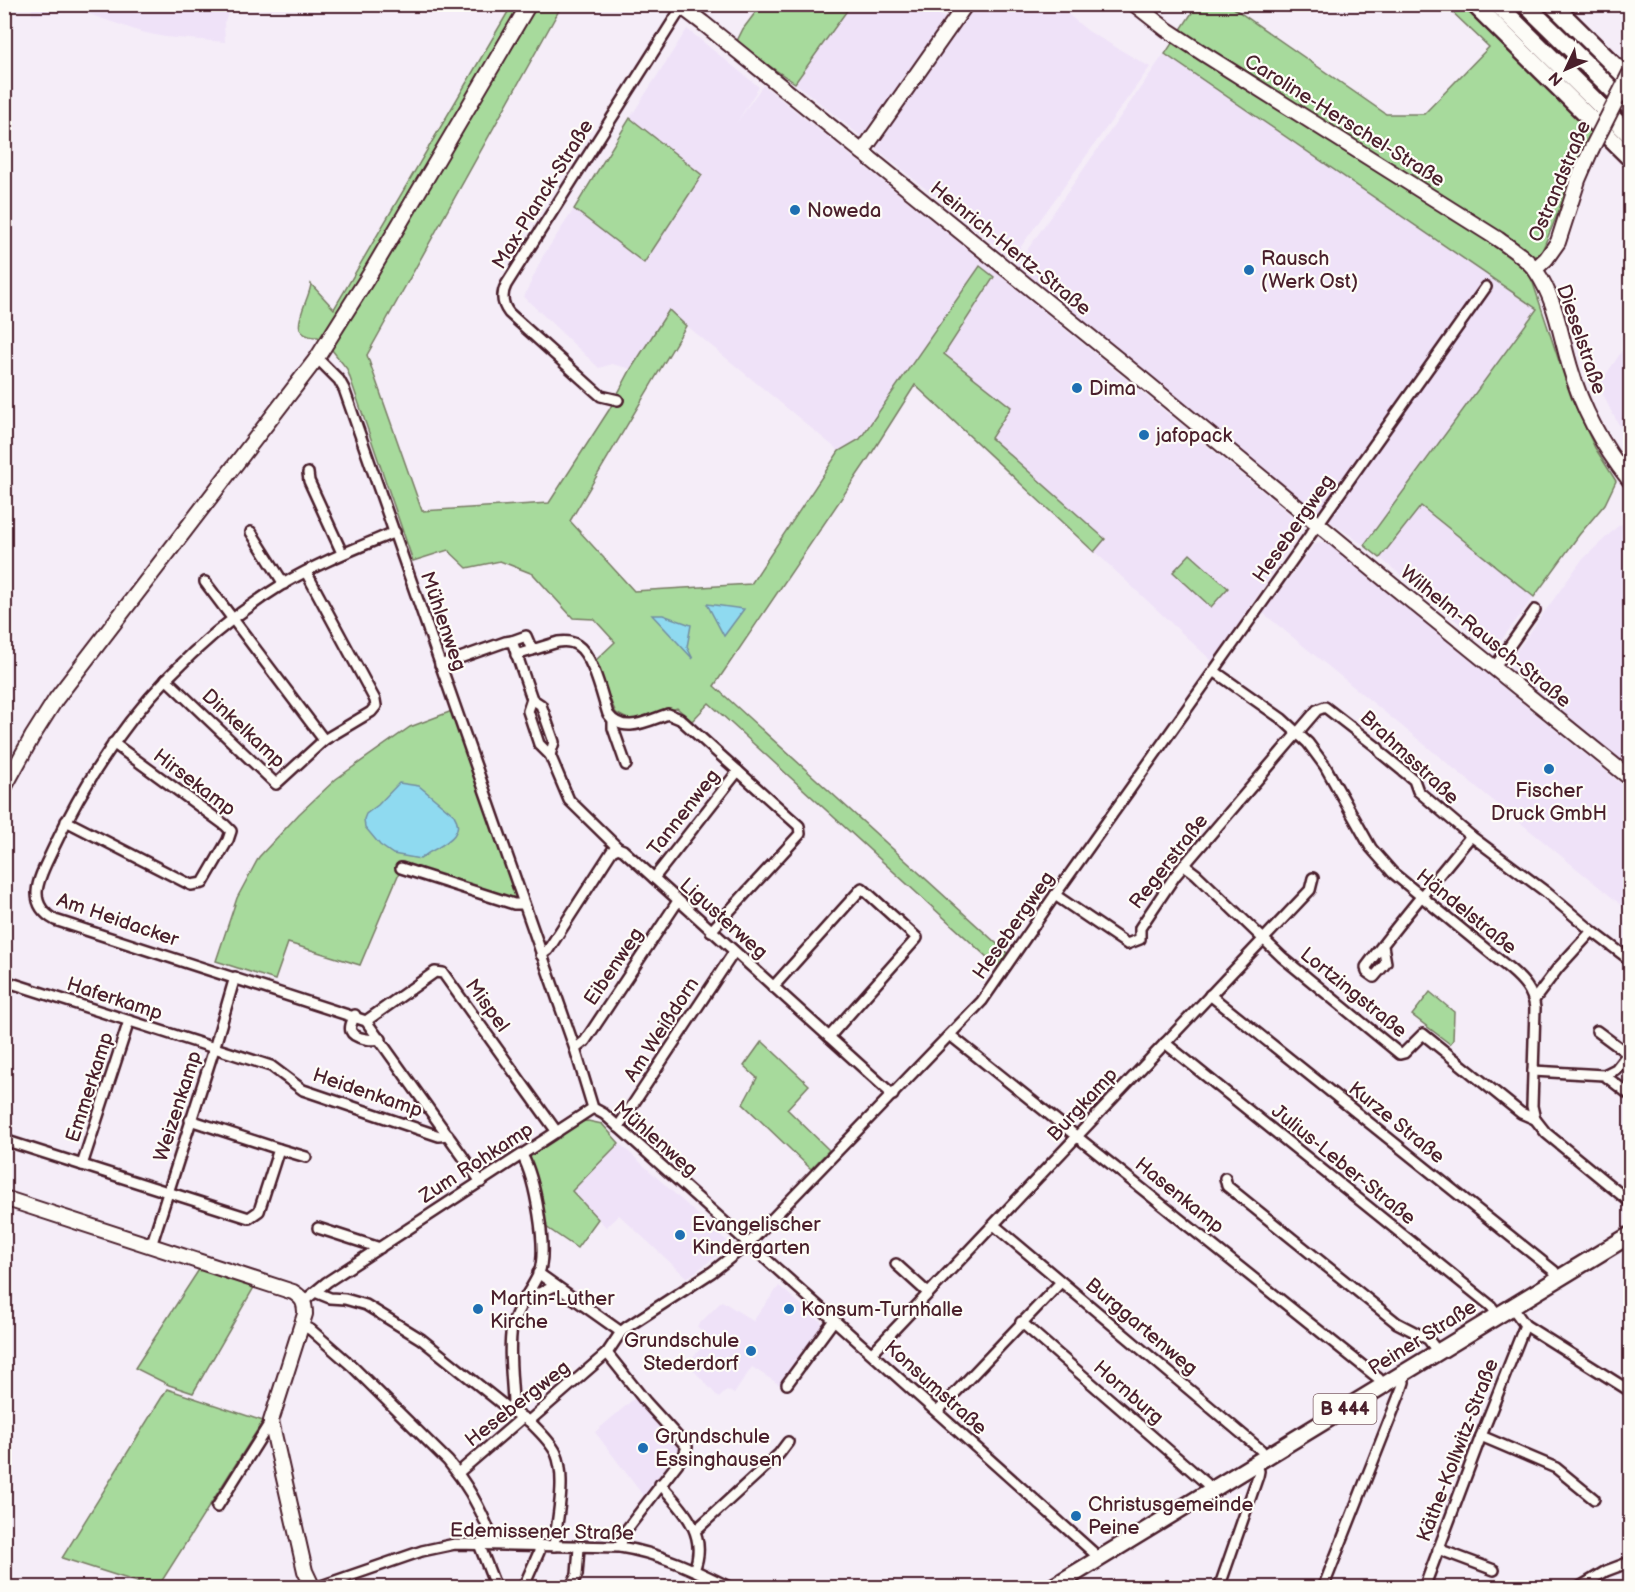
<svg xmlns="http://www.w3.org/2000/svg" width="1635" height="1592" viewBox="0 0 1635 1592" font-family="'Balsamiq Sans',sans-serif">
  <rect width="100%" height="100%" fill="#f5edf8"/>
  <filter id="ink" filterUnits="userSpaceOnUse"><feTurbulence type="fractalNoise" baseFrequency=".0167" numOctaves="2"/><feDisplacementMap in="SourceGraphic" scale="12" xChannelSelector="R" yChannelSelector="G"/><feConvolveMatrix kernelMatrix="1 2 1 2 8 2 1 2 1" color-interpolation-filters="sRGB"/></filter>
  <g filter="url(#ink)">
    <g fill="#efe2f8">
      <polygon points="851,4 927,5 945,19 954,5 1057,5 1088,31 1150,67 1012,259 795,83"/>
      <polygon points="31,5 232,5 224,23 225,42 165,37 141,32 80,11 32,15"/>
      <polygon points="687,29 759,87 737,122 763,85 993,270 1296,519 1300,526 1298,535 1213,662 916,385 868,459 839,451 669,311 631,369 612,364 599,368 524,297 543,256 574,209 644,263 702,175 630,118"/>
      <polygon points="1164,54 1537,309 1364,545 1323,517 1016,266"/>
      <polygon points="1630,339 1630,444 1610,409 1599,385"/>
      <polygon points="1421,506 1534,597 1493,651 1380,558"/>
      <polygon points="1630,520 1630,767 1512,671 1511,659 1581,561 1618,526"/>
      <polygon points="1320,542 1329,545 1630,791 1630,912 1263,613 1313,546"/>
      <polygon points="619,1143 729,1243 729,1247 687,1278 619,1215 606,1227 572,1191"/>
      <polygon points="779,1286 824,1324 780,1385 752,1367 734,1394 727,1390 719,1398 687,1363 709,1340 697,1326 722,1301 753,1321"/>
      <polygon points="636,1397 681,1446 645,1498 595,1432"/>
    </g>
    <g fill="#a7da9c" stroke="#787c64" stroke-width="1.5">
      <path d="M512 5H562L367 355 422 511 549 503 609 410 631 369 669 310 686 326 570 521 634 591 751 584 839 451 860 439 980 266 994 277 944 354 1011 407 991 438 1105 539 1094 552 915 385 868 459 714 686 1008 954 999 968 709 703 692 721 677 708 631 721 616 713 594 662 615 642 594 619 573 618 533 574 500 561 467 568 448 550 413 561 347 369 332 350 318 337C282 337 309 303 311 284L334 309Z"/>
      <polygon points="761,5 851,5 795,83 744,49 737,41 743,29"/>
      <polygon points="1197,5 1229,5 1386,114 1424,114 1489,47 1445,5 1462,5 1592,132 1531,277 1571,397 1595,448 1616,481 1605,504 1579,535 1534,597 1421,506 1380,558 1364,545 1537,309 1165,54"/>
      <polygon points="630,118 702,175 644,263 574,209"/>
      <polygon points="1190,554 1228,588 1211,607 1173,572"/>
      <polygon points="452,711 516,897 513,899 506,898 402,866 360,965 288,943 275,980 216,961 237,898 259,857 299,814 336,779 410,727"/>
      <polygon points="1430,992 1454,1012 1453,1040 1450,1044 1412,1015"/>
      <polygon points="762,1041 809,1085 787,1109 829,1150 811,1169 743,1104 757,1078 744,1066"/>
      <polygon points="588,1121 602,1124 619,1143 572,1191 598,1219 577,1248 546,1227 529,1156 578,1122"/>
      <polygon points="202,1265 256,1284 193,1393 169,1385 135,1368"/>
      <polygon points="167,1389 263,1421 158,1587 153,1587 62,1558"/>
    </g>
    <g fill="#8fdaf0" stroke="#738fa1" stroke-width="1.5">
      <polygon points="707,604 744,609 724,636"/>
      <polygon points="652,615 663,615 691,625 687,647 693,659"/>
      <path d="M399 783 419 786 454 815C466 834 445 843 432 851 427 853 425 856 420 859L393 854 380 845 365 827 364 819 366 814 378 805Z"/>
    </g>
    <g fill="none" stroke-linecap="round" stroke-linejoin="round">
      <g stroke="#4a1f2b" stroke-width="14">
        <g id="street">
          <polyline points="317,358 339,380 344,389 575,1049 593,1108 604,1114 1094,1553 1098,1559"/>
          <path d="M618 400 601 396 593 389 509 313C502 304 501 295 506 285L682 7"/>
          <polyline points="308,473 309,481 342,553"/>
          <polyline points="251,532 284,584"/>
          <path d="M395 532C357 548 318 563 283 584 180 648 104 739 53 849 41 875 23 902 55 920L366 1021 481 1182"/>
          <polyline points="205,582 324,740"/>
          <polyline points="512,641 526,636 532,650"/>
          <path d="M516 655 558 642C565 641 571 641 577 645 593 655 602 696 608 714 623 735 647 721 668 714L680 719 738 771"/>
          <polyline points="440,665 505,642 512,641 532,699 528,711 539,744 550,755 569,800 618,848 623,850 893,1095"/>
          <polyline points="1494,668 1535,610"/>
          <path d="M1214 671 1282 719 1308 743 1325 766 1371 848 1393 873 1510 969C1523 980 1533 991 1535 1008L1532 1106 1535 1119 1546 1133 1630 1202"/>
          <polyline points="166,679 276,784 324,740 371,712 376,706 375,700 306,572"/>
          <polyline points="532,699 541,705 554,742 550,755"/>
          <polyline points="613,721 613,728 626,765"/>
          <polyline points="66,821 191,885 203,883 228,840 231,831 225,825 113,743"/>
          <polyline points="1184,865 1196,874 1282,957 1400,1054 1404,1053 1423,1034 1521,1113 1535,1119"/>
          <polyline points="401,868 514,904 524,904"/>
          <polyline points="654,878 738,771 799,826 800,834 711,931"/>
          <polyline points="1055,895 1127,944 1140,939 1140,928 1175,876 1317,710 1325,707 1378,748 1381,753 1414,780 1418,791 1471,836 1546,892 1592,931 1558,968 1534,1000"/>
          <polyline points="1592,931 1630,960"/>
          <path d="M1383 946 1386 963 1374 977 1367 972 1366 967C1399 922 1436 879 1471 836"/>
          <polyline points="541,955 548,950 612,851 618,848"/>
          <polyline points="4,984 11,983 271,1066 303,1090 439,1136 448,1135"/>
          <polyline points="773,987 862,888 917,938 829,1037"/>
          <polyline points="1210,995 1554,1271 1558,1279"/>
          <path d="M355 1015C353 1020 349 1027 351 1031 354 1039 374 1041 381 1039"/>
          <polyline points="366,1021 435,972 443,973 557,1132"/>
          <polyline points="1597,1031 1628,1054"/>
          <polyline points="950,1035 1378,1378 1384,1385"/>
          <polyline points="1165,1043 1491,1306 1498,1315"/>
          <polyline points="575,1049 585,1041 678,901"/>
          <polyline points="1533,1071 1604,1075 1616,1069 1630,1051"/>
          <polyline points="1604,1075 1630,1095"/>
          <polyline points="618,1127 734,952"/>
          <polyline points="4,1140 249,1218 259,1211 279,1149 190,1120"/>
          <polyline points="279,1149 306,1157"/>
          <polyline points="82,1165 129,1021"/>
          <polyline points="1225,1178 1227,1186 1397,1323 1428,1339 1438,1352"/>
          <polyline points="994,1225 1261,1450 1266,1457"/>
          <polyline points="318,1228 380,1248"/>
          <polyline points="151,1246 214,1049 235,977"/>
          <polyline points="896,1264 928,1293"/>
          <polyline points="538,1273 621,1332"/>
          <polyline points="315,1292 330,1298 345,1299 366,1305 379,1313 421,1339 511,1411 529,1421 607,1353 621,1332 627,1327 712,1272 749,1243 982,1001 1055,895 1486,287"/>
          <polyline points="529,1293 540,1293 555,1286"/>
          <polyline points="304,1301 327,1282 593,1108"/>
          <polyline points="1512,1307 1525,1325 1630,1391"/>
          <polyline points="1021,1322 1206,1483 1210,1490"/>
          <path d="M301 1325 311 1330 352 1366 448 1461C468 1485 484 1515 494 1544"/>
          <polyline points="607,1353 646,1402 687,1447 684,1455 624,1533 620,1547"/>
          <polyline points="872,1353 1310,890 1313,878"/>
          <polyline points="787,1384 834,1320"/>
          <path d="M511 1411 513 1401C512 1378 508 1350 512 1327 516 1308 531 1291 539 1273 548 1249 535 1178 522 1155"/>
          <polyline points="937,1412 1061,1282"/>
          <path d="M529 1421C539 1431 550 1441 556 1453 567 1478 557 1520 554 1546"/>
          <polyline points="1481,1436 1556,1468 1594,1499"/>
          <polyline points="458,1473 522,1418"/>
          <path d="M660 1484C682 1509 709 1534 694 1570"/>
          <polyline points="217,1507 271,1421"/>
          <polyline points="696,1530 779,1454 788,1442"/>
          <polyline points="479,1544 496,1588"/>
          <polyline points="1438,1549 1494,1570"/>
          <path d="M315 1588 422 1551 455 1544 620 1547C659 1553 695 1570 731 1588"/>
          <polyline points="523,1588 539,1552 539,1546"/>
          <polyline points="570,1588 577,1575 579,1547"/>
          <polyline points="1219,1588 1258,1476 1259,1471 1256,1463"/>
          <polyline points="1323,1588 1402,1388 1404,1382 1402,1375"/>
          <polyline points="1424,1588 1481,1436 1525,1325"/>
          <polyline points="1578,1588 1606,1571 1630,1562"/>
        </g>
      </g>
      <g stroke="#4a1f2b" stroke-width="18">
        <g id="secondary">
          <polyline points="678,4 703,23 1141,378 1382,577 1630,778"/>
          <path d="M1134 4 1166 29 1204 54 1498 239C1510 248 1528 259 1536 271 1556 300 1560 334 1570 367 1582 409 1603 447 1630 481"/>
          <polyline points="862,152 966,4"/>
          <polyline points="1535,269 1546,259 1558,242 1578,180 1591,150"/>
          <polyline points="4,788 32,737 56,699 317,358 370,274 529,4"/>
          <path d="M4 1198 293 1292C303 1298 305 1303 305 1314L271 1421 305 1571 313 1588"/>
        </g>
      </g>
      <g stroke="#4a1f2b" stroke-width="20">
        <polyline id="primary" points="1051,1588 1630,1235"/>
      </g>
      <g stroke="#4a1f2b" stroke-width="21">
        <g id="highway">
          <polyline points="1474,4 1630,158"/>
          <polyline points="1497,4 1630,135"/>
          <polyline points="1525,4 1630,107"/>
          <polyline points="1552,4 1630,81"/>
        </g>
      </g>
      <use href="#street" stroke="#fdfcf7" stroke-width="9"/>
      <use href="#secondary" stroke="#fdfcf7" stroke-width="14"/>
      <use href="#primary" stroke="#fdfcf7" stroke-width="15"/>
      <use href="#highway" stroke="#fdfcf7" stroke-width="16"/>
      <g stroke="#4a1f2b" stroke-width="18" stroke-linecap="butt">
        <polyline id="secondary-bridge" points="1591,150 1630,73"/>
      </g>
      <use href="#secondary-bridge" stroke="#fdfcf7" stroke-width="14"/>
    </g>
  </g>
  <g fill="#1f6fb2" stroke="#fdfcf7" stroke-width="2">
    <circle cx="795" cy="210" r="6"/>
    <circle cx="1249" cy="270" r="6"/>
    <circle cx="1077" cy="388" r="6"/>
    <circle cx="1144" cy="435" r="6"/>
    <circle cx="1549" cy="769" r="6"/>
    <circle cx="680" cy="1235" r="6"/>
    <circle cx="478" cy="1309" r="6"/>
    <circle cx="789" cy="1309" r="6"/>
    <circle cx="751" cy="1351" r="6"/>
    <circle cx="643" cy="1448" r="6"/>
    <circle cx="1076" cy="1516" r="6"/>
  </g>
  <g text-anchor="middle" stroke-width="4.5" stroke-linejoin="round" paint-order="stroke">
    <rect fill="#fdfcf7" stroke="#806168" stroke-width="1.5" x="1313.5" y="1394" width="63" height="30" rx="4.5"/>
    <g font-size="18" font-weight="bold" fill="#4a1f2b">
      <text x="1345" y="1415">B 444</text>
    </g>
    <g font-size="20" fill="#4a1f2b" stroke="#fdfcf7">
      <text transform="translate(1345 120) rotate(32)" y="7">Caroline-Herschel-Straße</text>
      <text transform="translate(1559 181) rotate(-67)" y="7">Ostrandstraße</text>
      <text transform="translate(542 194) rotate(-58)" y="7">Max-Planck-Straße</text>
      <text transform="translate(1011 248) rotate(39)" y="7">Heinrich-Hertz-Straße</text>
      <text transform="translate(1582 339) rotate(71)" y="7">Dieselstraße</text>
      <text transform="translate(1293 528) rotate(-55)" y="7">Hesebergweg</text>
      <text transform="translate(444 621) rotate(71)" y="7">Mühlenweg</text>
      <text transform="translate(1486 636) rotate(39)" y="7">Wilhelm-Rausch-Straße</text>
      <text transform="translate(244 728) rotate(43)" y="7">Dinkelkamp</text>
      <text transform="translate(1410 757) rotate(43)" y="7">Brahmsstraße</text>
      <text transform="translate(195 782) rotate(37)" y="7">Hirsekamp</text>
      <text transform="translate(683 812) rotate(-52)" y="7">Tannenweg</text>
      <text transform="translate(1168 861) rotate(-52)" y="7">Regerstraße</text>
      <text transform="translate(1467 911) rotate(39)" y="7">Händelstraße</text>
      <text transform="translate(724 918) rotate(42)" y="7">Ligusterweg</text>
      <text transform="translate(118 919) rotate(19)" y="7">Am Heidacker</text>
      <text transform="translate(1013 925) rotate(-55)" y="7">Hesebergweg</text>
      <text transform="translate(613 966) rotate(-56)" y="7">Eibenweg</text>
      <text transform="translate(1354 992) rotate(39)" y="7">Lortzingstraße</text>
      <text transform="translate(115 998) rotate(18)" y="7">Haferkamp</text>
      <text transform="translate(488 1005) rotate(54)" y="7">Mispel</text>
      <text transform="translate(661 1029) rotate(-57)" y="7">Am Weißdorn</text>
      <text transform="translate(89 1087) rotate(-72)" y="7">Emmerkamp</text>
      <text transform="translate(368 1092) rotate(19)" y="7">Heidenkamp</text>
      <text transform="translate(1082 1104) rotate(-47)" y="7">Burgkamp</text>
      <text transform="translate(177 1106) rotate(-72)" y="7">Weizenkamp</text>
      <text transform="translate(1397 1122) rotate(39)" y="7">Kurze Straße</text>
      <text transform="translate(656 1138) rotate(41)" y="7">Mühlenweg</text>
      <text transform="translate(476 1162) rotate(-33)" y="7">Zum Rohkamp</text>
      <text transform="translate(1344 1164) rotate(39)" y="7">Julius-Leber-Straße</text>
      <text transform="translate(1180 1195) rotate(39)" y="7">Hasenkamp</text>
      <text transform="translate(1142 1326) rotate(40)" y="7">Burggartenweg</text>
      <text transform="translate(1422 1337) rotate(-32)" y="7">Peiner Straße</text>
      <text transform="translate(936 1387) rotate(42)" y="7">Konsumstraße</text>
      <text transform="translate(1129 1392) rotate(41)" y="7">Hornburg</text>
      <text transform="translate(517 1403) rotate(-38)" y="7">Hesebergweg</text>
      <text transform="translate(1457 1450) rotate(-69)" y="7">Käthe-Kollwitz-Straße</text>
      <text transform="translate(542 1531) rotate(1)" y="7">Edemissener Straße</text>
    </g>
    <g font-size="20" fill="#4a1f2b" stroke="#fdfcf7" text-anchor="start">
      <text x="807" y="217">Noweda</text>
      <text x="1261" y="265">Rausch<tspan x="1261" dy="23">(Werk Ost)</tspan></text>
      <text x="1089" y="395">Dima</text>
      <text x="1156" y="442">jafopack</text>
      <text x="1549" y="797" text-anchor="middle">Fischer<tspan x="1549" dy="23">Druck GmbH</tspan></text>
      <text x="692" y="1231">Evangelischer<tspan x="692" dy="23">Kindergarten</tspan></text>
      <text x="490" y="1305">Martin-Luther<tspan x="490" dy="23">Kirche</tspan></text>
      <text x="801" y="1316">Konsum-Turnhalle</text>
      <text x="739" y="1347" text-anchor="end">Grundschule<tspan x="739" dy="23">Stederdorf</tspan></text>
      <text x="655" y="1443">Grundschule<tspan x="655" dy="23">Essinghausen</tspan></text>
      <text x="1088" y="1511">Christusgemeinde<tspan x="1088" dy="23">Peine</tspan></text>
    </g>
  </g>
  <rect width="1635" height="1592" fill="none" stroke="#fdfcf7" stroke-width="24"/>
  <rect x="12" y="12" width="1611" height="1568" fill="none" stroke="#4a1f2b" stroke-width="2" filter="url(#ink)"/>
  <g transform="translate(1566 69) rotate(226)" stroke="#fdfcf7" stroke-width="4.5" paint-order="stroke">
  <path d="M0-4.5L10 22L0 15L-10 22Z" fill="#4a1f2b"/>
  <text y="-9" font-size="16" font-weight="bold" text-anchor="middle" fill="#4a1f2b">N</text>
  </g>
</svg>
